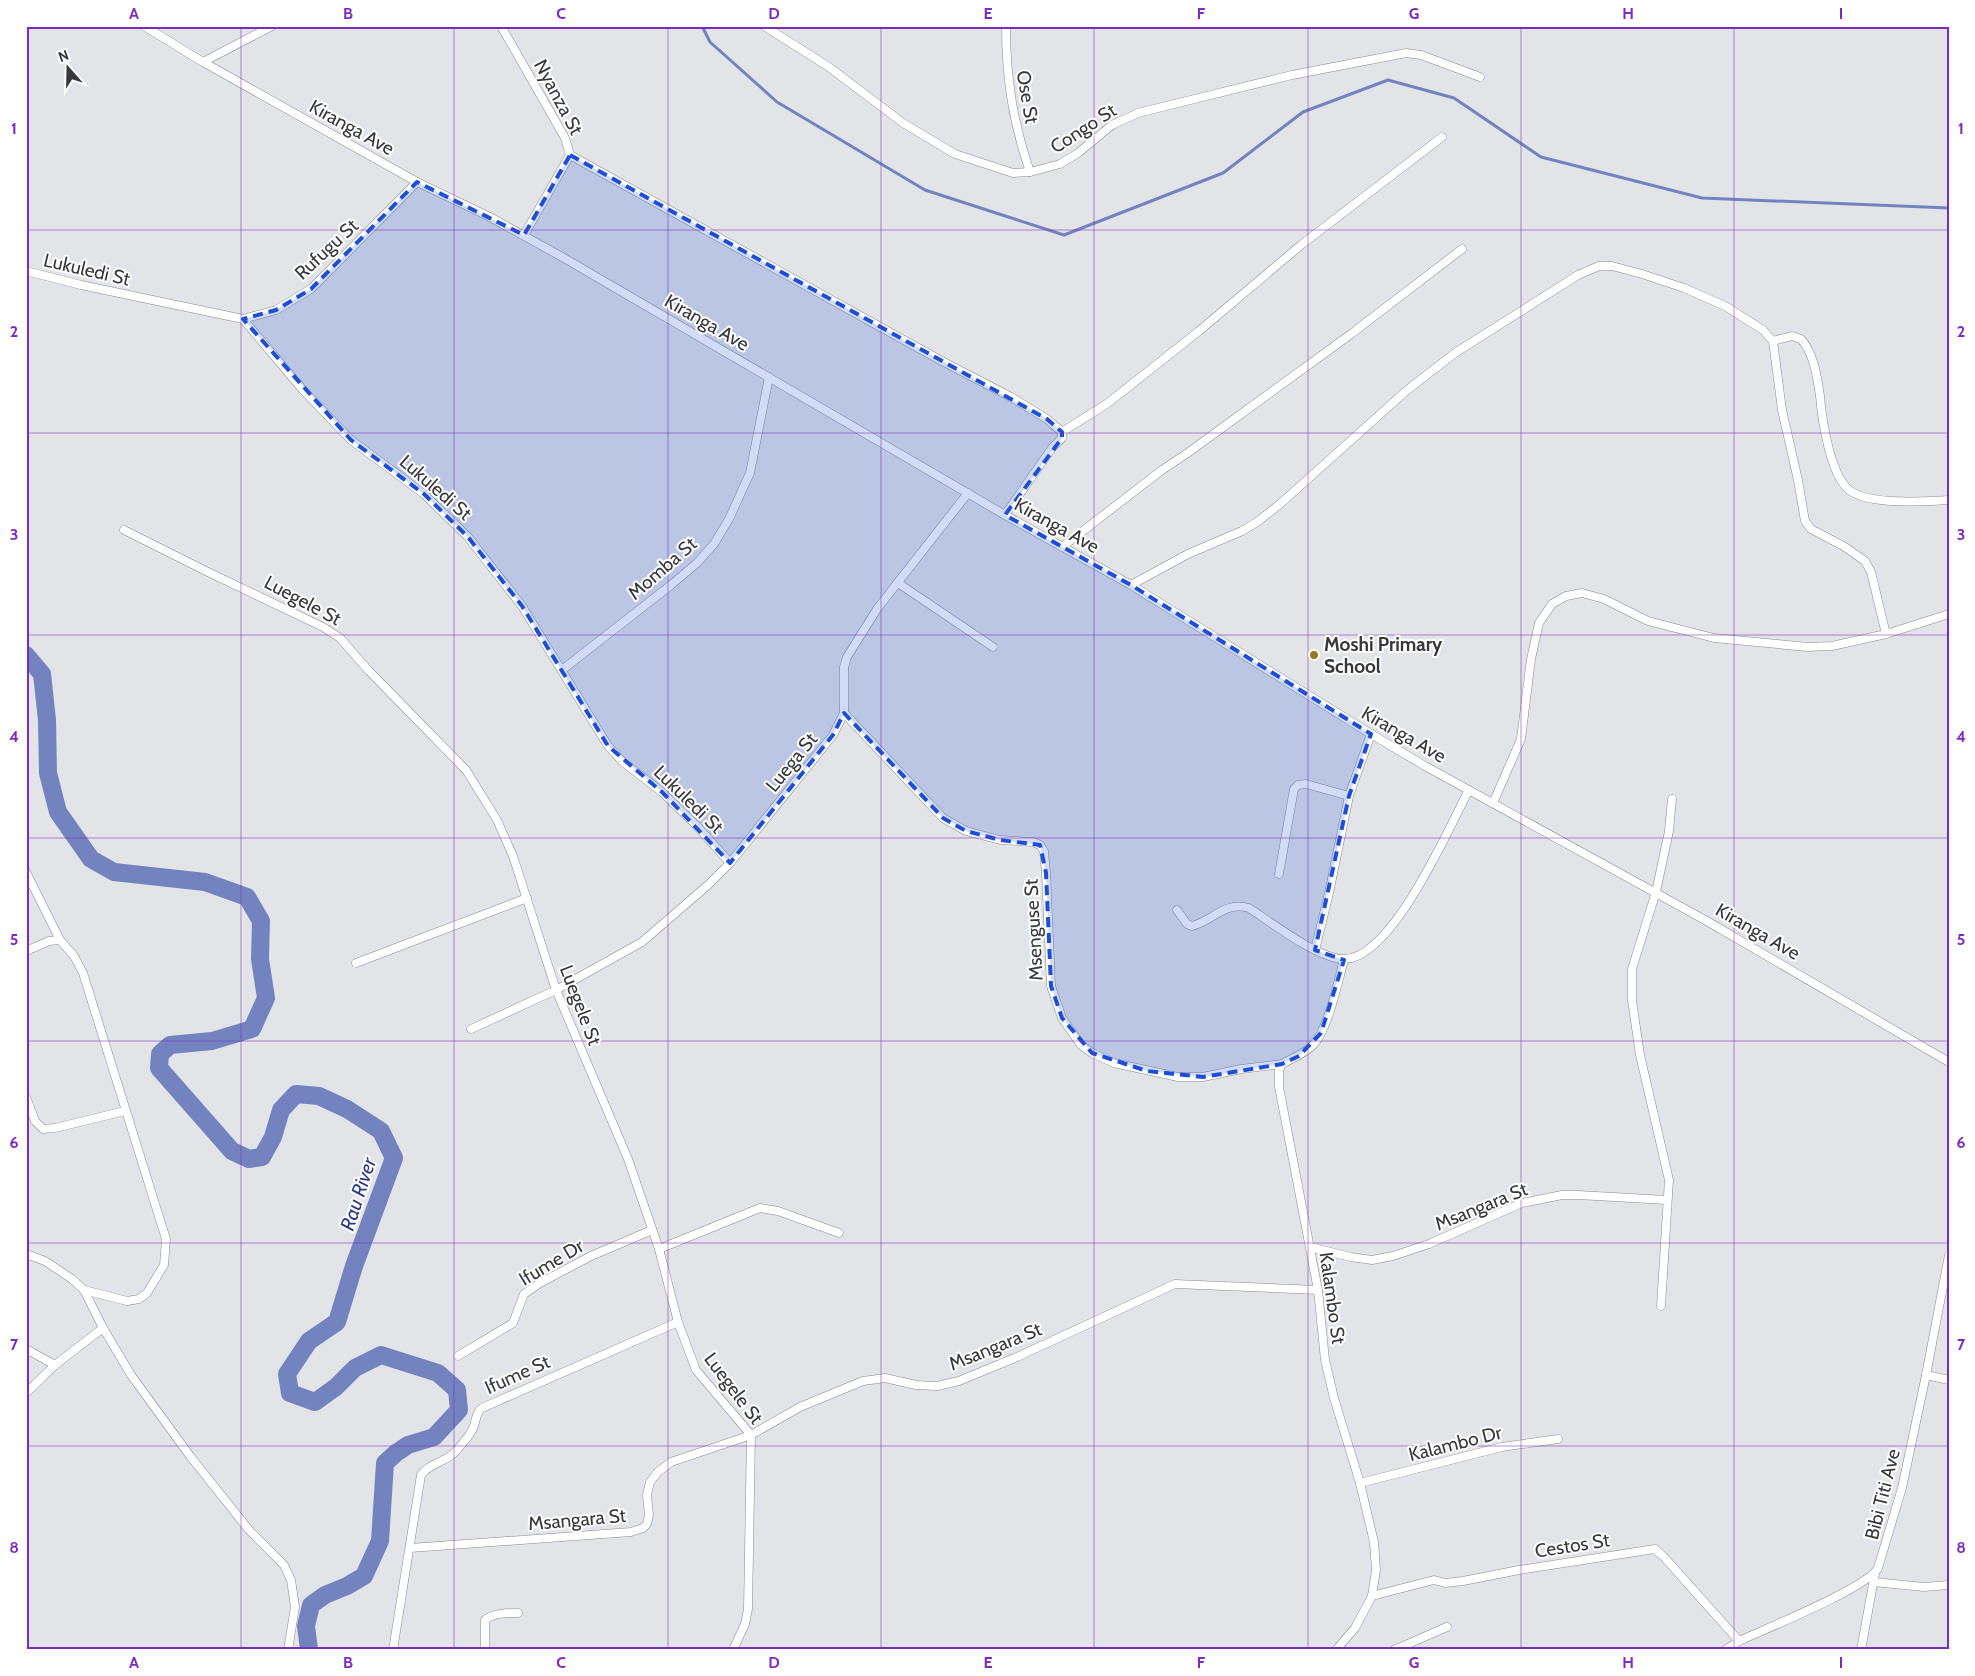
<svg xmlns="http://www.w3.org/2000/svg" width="1975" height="1676" viewBox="0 0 1975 1676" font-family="Cabin,sans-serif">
  <rect width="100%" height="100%" fill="#e3e4e8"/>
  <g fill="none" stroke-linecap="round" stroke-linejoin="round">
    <polyline stroke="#7283c0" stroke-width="3" points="702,26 710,42 777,102 925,190 1064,235 1223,173 1303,112 1388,80 1454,98 1541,157 1702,198 1949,208"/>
    <polyline stroke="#7283c0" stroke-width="18" points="26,655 42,674 47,720 48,773 58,812 91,859 114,872 205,882 247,897 261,921 260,959 266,998 252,1029 212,1041 170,1045 160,1054 159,1068 232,1151 249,1159 262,1157 273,1137 281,1110 296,1094 319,1096 347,1109 381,1131 394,1158 354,1266 337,1322 309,1341 287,1374 290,1393 315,1402 336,1387 355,1368 381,1355 438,1373 457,1390 459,1410 434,1437 408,1445 396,1453 385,1463 380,1541 364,1576 347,1586 325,1595 311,1605 306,1626 309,1650"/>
    <g stroke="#898a8d" stroke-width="9">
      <g id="minor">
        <polyline points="144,26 203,62 417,182 490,217 564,258 1005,515 1131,585 1371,734 1425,766 1705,920 1949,1062"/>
        <polyline points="501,26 565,138 570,155 524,235"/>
        <polyline points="764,26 829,67 903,123 955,154 1013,173 1030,172 1060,164 1078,153 1112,125 1138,113 1292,75 1406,53 1421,55 1480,77"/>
        <path d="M1006 26C1006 79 1013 122 1030 172"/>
        <polyline points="203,62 272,26"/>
        <polyline points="570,155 940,360 1011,397 1047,419 1062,432 1062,438 1052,448 1005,515"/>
        <polyline points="26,271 81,285 243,319 303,390 351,440 424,494 468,537 522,606 608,746 623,762 662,792 696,825 730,863"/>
        <polyline points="243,319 276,310 311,289 417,182"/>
        <path d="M1773 341 1792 336 1801 339C1814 354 1817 376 1820 396 1822 420 1830 473 1848 489 1867 506 1925 501 1949 500"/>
        <polyline points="1062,432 1108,403 1199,331 1301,245 1442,137"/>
        <polyline points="124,530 208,572 323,627 340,638 369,671 466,770 497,820 513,856 556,990 628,1159 659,1249 678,1322 696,1370 751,1435 748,1609 745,1624 733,1650"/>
        <polyline points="1062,547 1162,470 1189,452 1351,334 1462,249"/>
        <polyline points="898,583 993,647"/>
        <polyline points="1131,585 1188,554 1242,531 1257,522 1280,504 1406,391 1455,353 1578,275 1599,266 1612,266 1642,274 1684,288 1725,306 1763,330 1773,341 1782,410 1798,480 1805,521 1811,529 1845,547 1865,561 1871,572 1886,634"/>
        <polyline points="562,670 671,585 697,563 714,544 729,519 750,473 769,377"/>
        <polyline points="844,713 943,818 966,831 1000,840 1033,842 1040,845 1044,851 1046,873 1051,986 1062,1018 1081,1045 1092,1053 1114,1063 1178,1077 1203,1077 1241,1069 1282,1064"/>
        <polyline points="1493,803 1521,739 1531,659 1539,623 1552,604 1566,596 1582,593 1604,599 1648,621 1714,638 1808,647 1832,646 1886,634 1949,614"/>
        <polyline points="26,872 60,940"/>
        <polyline points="1279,874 1294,789 1298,785 1306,784 1349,796"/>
        <path d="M1177 910 1187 924 1192 926C1214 920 1225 901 1249 908 1272 923 1316 957 1342 959 1391 963 1449 827 1469 790"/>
        <polyline points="1315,950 1329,893 1349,796 1371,734"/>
        <polyline points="26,951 49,941 60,940 74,956 83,973 166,1239 164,1265 147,1293 139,1299 127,1301 84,1290"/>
        <polyline points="356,963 527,898"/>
        <polyline points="471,1029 556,990 642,942 708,885 730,863 833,735 844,713 844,667 847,657 877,609 968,493"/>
        <polyline points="26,1097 35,1121 43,1129 55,1128 125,1111"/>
        <polyline points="1310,1247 1351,1257 1372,1260 1393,1256 1429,1244 1522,1203 1562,1195 1578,1195 1667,1200"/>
        <polyline points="659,1249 760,1208 778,1211 839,1233"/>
        <polyline points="26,1254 45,1261 72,1279 84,1290 103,1328 131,1375 190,1456 249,1530 284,1565 291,1580 295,1607 288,1650"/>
        <polyline points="1661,1306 1669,1180 1640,1055 1632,1000 1632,969 1656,892 1669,831 1672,799"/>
        <polyline points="26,1349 55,1365"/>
        <polyline points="458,1356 513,1323 524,1294 540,1283 591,1256 652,1230"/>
        <polyline points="1926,1375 1949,1380"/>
        <polyline points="26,1393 55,1365 103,1328"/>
        <polyline points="1360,1483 1502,1447 1558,1439"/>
        <polyline points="410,1548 631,1532 643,1528 647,1524 649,1515 647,1495 650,1482 658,1472 671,1462 751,1435 800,1407 863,1381 885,1378 916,1385 937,1386 959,1381 1017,1357 1175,1284 1318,1290"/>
        <polyline points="1874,1582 1924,1587 1949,1585"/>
        <polyline points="1372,1596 1434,1580 1445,1583 1463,1581 1519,1570 1655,1549 1664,1557 1739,1641"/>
        <path d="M393 1650 421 1475C429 1463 447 1462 456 1451 461 1445 467 1439 471 1432 477 1424 474 1414 482 1408L678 1322"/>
        <path d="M485 1650V1620C493 1613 507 1613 518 1613"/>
        <path d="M1336 1650 1355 1628 1372 1596 1376 1570 1374 1542 1360 1483 1334 1398 1325 1360 1318 1290 1279 1087V1070L1282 1064C1293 1058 1304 1054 1313 1045 1328 1030 1338 981 1344 960"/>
        <polyline points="1394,1650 1447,1627"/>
        <path d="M1725 1650 1739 1641C1765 1629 1867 1588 1878 1568L1902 1488 1926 1375 1949 1255"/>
        <polyline points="1861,1650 1875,1573"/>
      </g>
    </g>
    <use href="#minor" stroke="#fff" stroke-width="8"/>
  </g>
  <path fill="#1d4ed8" fill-opacity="0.2" stroke="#1d4ed8" stroke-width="4" stroke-dasharray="10 6" stroke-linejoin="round" d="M570 155 1047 419 1062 432V438L1005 515 1131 585 1371 734 1349 796 1315 950 1344 960 1321 1033 1299 1056 1282 1064 1203 1077 1147 1071 1092 1053 1062 1018 1051 986 1046 873 1040 845 1000 840 966 831 943 818 844 713 833 735 730 863 662 792 608 746 522 606 468 537 424 494 351 440 243 319 276 310 311 289 417 182 524 235Z"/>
  <path fill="none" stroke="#7b2cbf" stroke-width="1" stroke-opacity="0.55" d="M241 26V1650M454 26V1650M668 26V1650M881 26V1650M1094 26V1650M1308 26V1650M1521 26V1650M1734 26V1650M26 230H1949M26 433H1949M26 635H1949M26 838H1949M26 1041H1949M26 1243H1949M26 1446H1949"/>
  <circle fill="#967b23" stroke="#fff" stroke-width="2" cx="1314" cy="655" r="5"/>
  <g text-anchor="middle" stroke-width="4" stroke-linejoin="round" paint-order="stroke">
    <g font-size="19" fill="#38383a" stroke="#fff">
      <text transform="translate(559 97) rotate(62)" y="7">Nyanza St</text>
      <text transform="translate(1028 97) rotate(80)" y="7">Ose St</text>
      <text transform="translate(352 127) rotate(29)" y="7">Kiranga Ave</text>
      <text transform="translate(1083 128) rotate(-33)" y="7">Congo St</text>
      <text transform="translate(326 249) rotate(-43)" y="7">Rufugu St</text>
      <text transform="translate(87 269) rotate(13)" y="7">Lukuledi St</text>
      <text transform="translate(707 322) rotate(30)" y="7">Kiranga Ave</text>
      <text transform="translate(436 487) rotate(41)" y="7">Lukuledi St</text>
      <text transform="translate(1057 525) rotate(29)" y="7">Kiranga Ave</text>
      <text transform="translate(662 568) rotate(-41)" y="7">Momba St</text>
      <text transform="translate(303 600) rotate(28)" y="7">Luegele St</text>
      <text transform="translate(1404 734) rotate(30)" y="7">Kiranga Ave</text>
      <text transform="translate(791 762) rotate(-51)" y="7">Luega St</text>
      <text transform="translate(689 799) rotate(44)" y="7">Lukuledi St</text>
      <text transform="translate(1033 930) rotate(-93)" y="7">Msenguse St</text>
      <text transform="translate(1758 931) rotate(30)" y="7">Kiranga Ave</text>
      <text transform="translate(581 1005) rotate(69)" y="7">Luegele St</text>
      <text transform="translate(1481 1206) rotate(-22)" y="7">Msangara St</text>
      <text transform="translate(551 1262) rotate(-31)" y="7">Ifume Dr</text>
      <text transform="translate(1333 1298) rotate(82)" y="7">Kalambo St</text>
      <text transform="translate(995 1346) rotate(-22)" y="7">Msangara St</text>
      <text transform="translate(517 1374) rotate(-24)" y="7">Ifume St</text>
      <text transform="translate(734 1388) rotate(53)" y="7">Luegele St</text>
      <text transform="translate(1455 1443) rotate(-14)" y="7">Kalambo Dr</text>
      <text transform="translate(1882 1494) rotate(-76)" y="7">Bibi Titi Ave</text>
      <text transform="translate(577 1519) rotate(-5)" y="7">Msangara St</text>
      <text transform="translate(1572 1545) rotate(-9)" y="7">Cestos St</text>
    </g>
    <g font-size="19" font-weight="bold" fill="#38383a" stroke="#fff" text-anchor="start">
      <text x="1324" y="651">Moshi Primary<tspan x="1324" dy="22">School</tspan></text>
    </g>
    <g font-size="20" font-style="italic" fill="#2c3a83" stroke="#fff">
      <text transform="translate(358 1194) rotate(-72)" y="7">Rau River</text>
    </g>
  </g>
  <rect width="1975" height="1676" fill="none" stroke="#ffffff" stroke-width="55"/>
  <g transform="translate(68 68) rotate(340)" stroke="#ffffff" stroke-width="4" paint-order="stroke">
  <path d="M0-4L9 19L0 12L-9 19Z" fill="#38383a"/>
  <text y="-8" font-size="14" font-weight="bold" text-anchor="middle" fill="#38383a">N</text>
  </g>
  <rect x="28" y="28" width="1920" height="1620" fill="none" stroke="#7b2cbf" stroke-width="2"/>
  <g font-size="16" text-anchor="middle" font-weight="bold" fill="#7b2cbf">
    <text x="134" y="19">A</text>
    <text x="348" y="19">B</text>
    <text x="561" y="19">C</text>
    <text x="774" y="19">D</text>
    <text x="988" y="19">E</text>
    <text x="1201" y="19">F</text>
    <text x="1414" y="19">G</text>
    <text x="1628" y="19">H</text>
    <text x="1841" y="19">I</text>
    <text x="14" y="134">1</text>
    <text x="1961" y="134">1</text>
    <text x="14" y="337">2</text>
    <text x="1961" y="337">2</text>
    <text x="14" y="540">3</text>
    <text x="1961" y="540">3</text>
    <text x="14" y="742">4</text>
    <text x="1961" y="742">4</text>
    <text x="14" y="945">5</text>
    <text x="1961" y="945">5</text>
    <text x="14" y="1148">6</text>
    <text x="1961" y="1148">6</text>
    <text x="14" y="1350">7</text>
    <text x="1961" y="1350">7</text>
    <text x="14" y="1553">8</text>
    <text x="1961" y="1553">8</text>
    <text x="134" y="1668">A</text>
    <text x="348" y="1668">B</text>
    <text x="561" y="1668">C</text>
    <text x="774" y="1668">D</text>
    <text x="988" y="1668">E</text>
    <text x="1201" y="1668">F</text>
    <text x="1414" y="1668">G</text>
    <text x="1628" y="1668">H</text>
    <text x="1841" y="1668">I</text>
  </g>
</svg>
